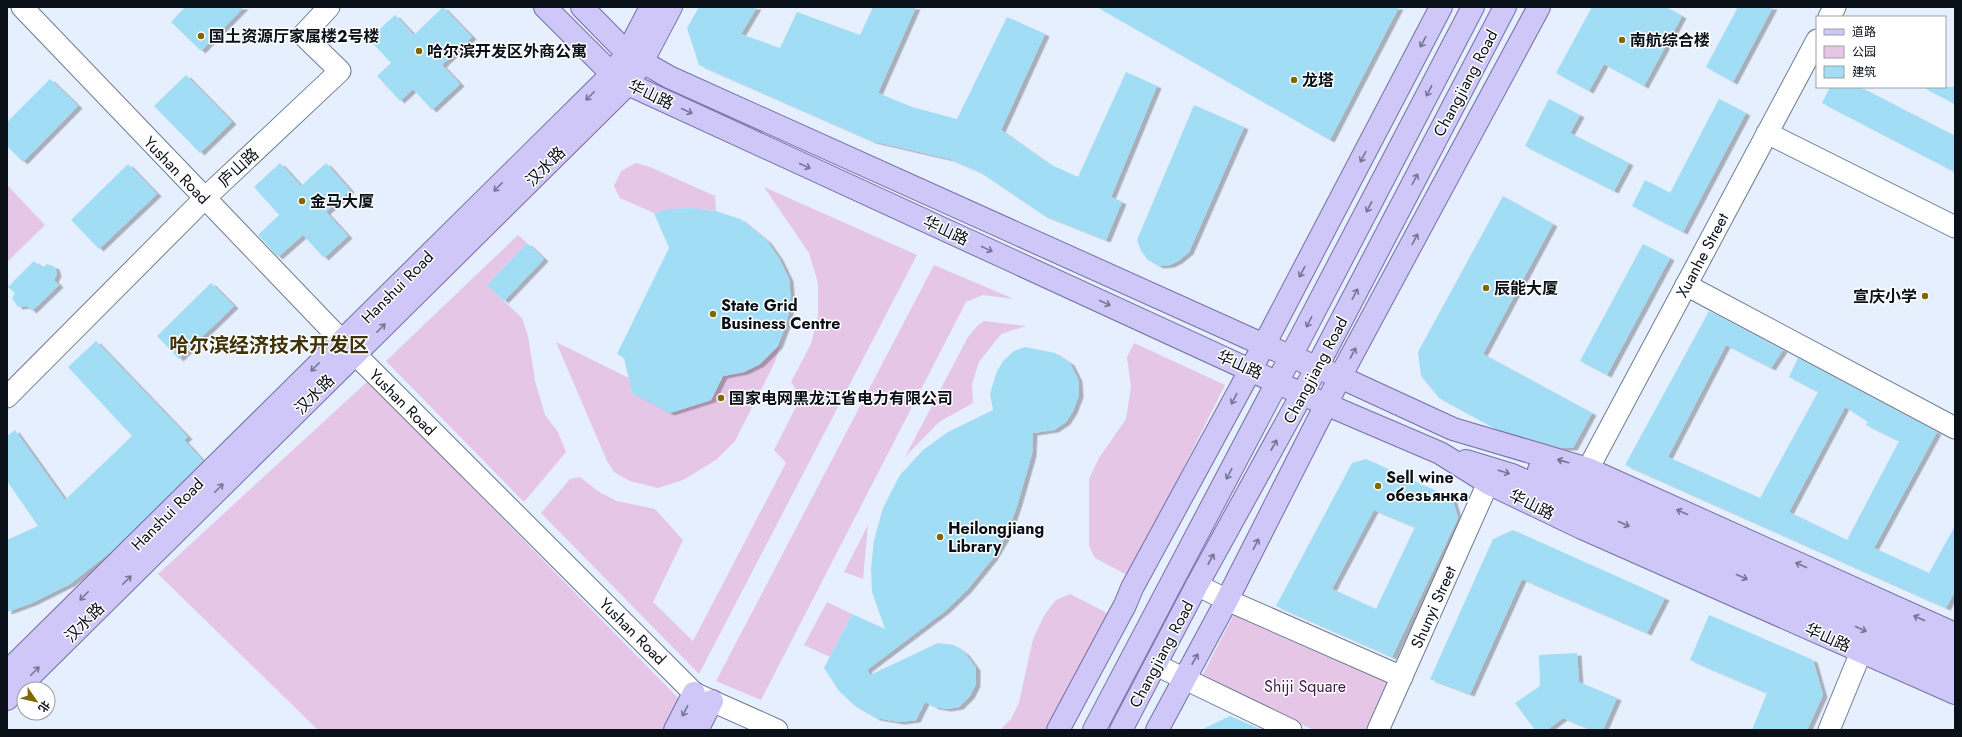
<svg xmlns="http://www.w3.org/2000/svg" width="1962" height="737" viewBox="0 0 1962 737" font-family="Jost,'Noto Sans SC',sans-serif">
  <defs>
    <filter id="shadow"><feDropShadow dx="4.5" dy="2.5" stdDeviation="0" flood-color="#0004"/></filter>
  </defs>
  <rect width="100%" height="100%" fill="#e5effe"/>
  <g fill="#e5c6e7">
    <path d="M636 163 650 167 715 196 716 211C695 208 675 207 654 213L620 198 614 186 621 171Z"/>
    <polygon points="7,185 45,225 7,262"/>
    <polygon points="764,187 917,255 699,674 541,513 570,479 580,477 599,492 617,501 655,509 683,540 653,602 693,641 786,463 774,450 801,397 791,382 811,344 818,316 818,283 809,253"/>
    <polygon points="518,235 527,243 487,285 522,318 528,336 535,381 545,415 558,432 566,452 524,502 386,361"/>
    <polygon points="934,265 1014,299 983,295 966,302 761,700 716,681"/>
    <polygon points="984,321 1026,326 1001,334 979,362 972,384 973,403 939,422 905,457 968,337 978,325"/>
    <polygon points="786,325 775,362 735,441 716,460 683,480 658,488 630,481 614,472 607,461 556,342 629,378 632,393 670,413 711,400 723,376 744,372 760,364 778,346"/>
    <polygon points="1134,343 1225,385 1129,576 1095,558 1089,546 1089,479 1099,458 1126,419 1131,387 1127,357"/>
    <polygon points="368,381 681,701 666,730 318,730 158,574"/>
    <polygon points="868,525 863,579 844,572"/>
    <polygon points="1070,594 1109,614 1050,730 1000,730 1011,719 1019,703 1033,639 1045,614 1056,600"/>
    <polygon points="827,602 852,614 830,657 804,645"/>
    <polygon points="1234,614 1390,682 1369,730 1314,730 1200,680"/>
  </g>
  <g fill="#a1def6" fill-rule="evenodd" filter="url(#shadow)">
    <polygon points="185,7 244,7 201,51 171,22"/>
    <polygon points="443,7 472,37 442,65 460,84 432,110 413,89 400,101 377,76 391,63 369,39 395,15 414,35"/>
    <polygon points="699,7 757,7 741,34 780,48 797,12 860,35 873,7 916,7 878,93 912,107 957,119 1007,17 1045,34 1001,130 1049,164 1078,177 1126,72 1157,86 1111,197 1122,202 1106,240 1043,215 980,172 950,159 872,141 699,65 687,28"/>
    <polygon points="1097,7 1399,7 1330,140"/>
    <polygon points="1592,7 1666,7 1682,16 1644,86 1604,64 1589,91 1556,73"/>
    <polygon points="1738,7 1773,7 1733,82 1706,67"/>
    <polygon points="186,75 232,122 200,153 154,106"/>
    <polygon points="50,79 78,106 23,162 7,146 7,122"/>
    <polygon points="1830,87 1860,87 1955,136 1955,172 1822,103"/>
    <polygon points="1923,87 1955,87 1955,104"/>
    <polygon points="1549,99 1580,115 1570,133 1629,163 1614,191 1525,146"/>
    <polygon points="1719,99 1746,113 1683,232 1632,206 1645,180 1670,193"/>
    <polygon points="1194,105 1244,127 1189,252 1178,261 1170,265 1159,266 1148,260 1141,251 1137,240"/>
    <polygon points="280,163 301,186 326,163 350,190 326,212 348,236 324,258 303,235 278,257 258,235 279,215 254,187"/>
    <polygon points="128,164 157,194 99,249 71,220"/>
    <polygon points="1503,196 1553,224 1483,354 1592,413 1573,448 1563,448 1496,429 1439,398 1421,376 1418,352"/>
    <polygon points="692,208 716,211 740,219 767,241 779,258 789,279 791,303 786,325 778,346 760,364 744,372 723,376 711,400 670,413 632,393 624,358 617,354 669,248 654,213 669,209"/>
    <polygon points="527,243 544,259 504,301 487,285"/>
    <polygon points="1643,244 1670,258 1607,375 1580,361"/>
    <polygon points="34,261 42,268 47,264 55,267 57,274 54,280 59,285 32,311 27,306 18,307 12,298 15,293 8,287"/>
    <polygon points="211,283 234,306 179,359 157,336"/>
    <path d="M1709 311 1783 350 1771 368 1726 345 1668 457 1760 498 1818 392 1789 377 1798 358 1937 432 1874 548 1929 573 1955 526V591L1946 608 1625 465ZM1845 407 1868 422 1866 425 1899 441 1847 540 1789 512Z"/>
    <polygon points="96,341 188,437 184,440 203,461 112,551 70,584 32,603 7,612 7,540 38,526 7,481 7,436 15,430 65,500 132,436 68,367"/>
    <polygon points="1025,347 1055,353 1070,363 1078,379 1079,395 1073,411 1066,422 1054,430 1033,433 1032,454 1017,506 1007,534 993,558 967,590 945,611 867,670 870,675 938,643 954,645 965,653 976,668 976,684 970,696 959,707 947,709 935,707 925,702 916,720 900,722 876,718 855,706 839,691 824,668 852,614 885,629 872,592 871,568 874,540 883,508 900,475 923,450 948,432 993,410 990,394 997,371 1004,360 1014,351"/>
    <path d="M1366 459 1452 498 1458 518 1392 657 1276 606 1352 463ZM1374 510 1415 527 1376 609 1332 589Z"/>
    <polygon points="1513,530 1665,598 1647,633 1522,579 1470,694 1430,679 1493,539"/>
    <polygon points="1709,615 1813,660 1823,695 1807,730 1752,730 1767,693 1690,660"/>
    <polygon points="1577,653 1579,682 1617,698 1603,730 1592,730 1563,718 1547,730 1535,730 1515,703 1540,686 1539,655"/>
    <polygon points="1230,716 1262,730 1201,730"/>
  </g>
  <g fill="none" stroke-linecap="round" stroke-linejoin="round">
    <g stroke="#6c7c92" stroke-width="23">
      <g id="minor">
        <polyline points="22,7 342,341 694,693 777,730"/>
        <polyline points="1829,17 1835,7"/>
        <polyline points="1767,133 1955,227"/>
        <polyline points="1686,285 1955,428"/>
        <polyline points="7,397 204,199 340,71 303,35 329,7"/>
        <polyline points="1588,469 1817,40"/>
        <polyline points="1197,585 1227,600 1402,677"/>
        <polyline points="1156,665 1291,730"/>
        <polyline points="1378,730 1488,483"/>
        <polyline points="1829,730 1861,652"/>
      </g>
    </g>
    <g stroke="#756fa6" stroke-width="24">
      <g id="major">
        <polyline points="545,7 612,74 628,84 1302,394 1440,453 1488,483 1582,528 1955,693"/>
        <polyline points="582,7 627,53 669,77 1264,345 1340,377 1453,429 1588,469 1955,634"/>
        <polyline points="1466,461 1512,475 1955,671"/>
        <polyline points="1539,470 1955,650"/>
        <polyline points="7,672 612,74 627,53 651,7"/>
        <polyline points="7,699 628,84 642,62 671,7"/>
        <polyline points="675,730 694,693"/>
        <polyline points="697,730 712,701"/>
        <polyline points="1058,730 1125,605 1132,588 1264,345 1441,7"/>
        <polyline points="1094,730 1291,356 1473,7"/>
        <polyline points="1121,730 1197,585 1317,367 1505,7"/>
        <polyline points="1157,730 1227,600 1340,377 1539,7"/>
      </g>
    </g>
    <use href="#minor" stroke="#fff" stroke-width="21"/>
    <use href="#major" stroke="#cec7f7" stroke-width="22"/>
  </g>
  <defs><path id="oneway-shaft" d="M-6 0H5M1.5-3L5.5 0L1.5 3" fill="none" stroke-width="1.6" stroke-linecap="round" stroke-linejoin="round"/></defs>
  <g stroke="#767593">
    <use href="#oneway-shaft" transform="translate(1423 42) rotate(118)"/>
    <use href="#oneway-shaft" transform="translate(1429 91) rotate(117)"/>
    <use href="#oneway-shaft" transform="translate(590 96) rotate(135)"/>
    <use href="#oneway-shaft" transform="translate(687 111) rotate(25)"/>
    <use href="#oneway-shaft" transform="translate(1363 157) rotate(118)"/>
    <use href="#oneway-shaft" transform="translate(805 166) rotate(25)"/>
    <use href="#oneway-shaft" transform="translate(1415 179) rotate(-62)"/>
    <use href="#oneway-shaft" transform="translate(498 187) rotate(135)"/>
    <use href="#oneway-shaft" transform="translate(1369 207) rotate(117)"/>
    <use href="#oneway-shaft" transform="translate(1415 239) rotate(-62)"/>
    <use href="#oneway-shaft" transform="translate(987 249) rotate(25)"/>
    <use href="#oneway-shaft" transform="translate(1302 272) rotate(118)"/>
    <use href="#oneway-shaft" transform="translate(1355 294) rotate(-62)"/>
    <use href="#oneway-shaft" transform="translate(1105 303) rotate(25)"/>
    <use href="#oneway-shaft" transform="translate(1309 322) rotate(117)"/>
    <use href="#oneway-shaft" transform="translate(381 328) rotate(-45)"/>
    <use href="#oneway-shaft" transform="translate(1353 353) rotate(-62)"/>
    <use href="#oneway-shaft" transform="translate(315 367) rotate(135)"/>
    <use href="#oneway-shaft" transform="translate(1234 399) rotate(118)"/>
    <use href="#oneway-shaft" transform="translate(1274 445) rotate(-61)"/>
    <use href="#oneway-shaft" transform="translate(1563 461) rotate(-164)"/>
    <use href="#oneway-shaft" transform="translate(1504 472) rotate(17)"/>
    <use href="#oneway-shaft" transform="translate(1229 474) rotate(118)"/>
    <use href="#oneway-shaft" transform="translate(219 488) rotate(-45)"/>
    <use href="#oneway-shaft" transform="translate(1682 512) rotate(-156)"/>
    <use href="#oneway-shaft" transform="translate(1624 524) rotate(24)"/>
    <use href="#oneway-shaft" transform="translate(1256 544) rotate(-63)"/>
    <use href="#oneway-shaft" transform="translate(1211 559) rotate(-61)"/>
    <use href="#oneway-shaft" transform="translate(1801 565) rotate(-156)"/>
    <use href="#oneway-shaft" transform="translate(1742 577) rotate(24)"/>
    <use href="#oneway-shaft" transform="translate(127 580) rotate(-45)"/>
    <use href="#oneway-shaft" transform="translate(84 596) rotate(135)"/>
    <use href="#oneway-shaft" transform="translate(1919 618) rotate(-156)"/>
    <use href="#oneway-shaft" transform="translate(1861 629) rotate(24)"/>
    <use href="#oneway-shaft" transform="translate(1195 659) rotate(-61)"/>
    <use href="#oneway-shaft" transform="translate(35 671) rotate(-45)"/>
    <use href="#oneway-shaft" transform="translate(685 711) rotate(117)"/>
  </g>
  <g fill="#816700" stroke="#fff" stroke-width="1.5">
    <circle cx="201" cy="36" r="4"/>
    <circle cx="1622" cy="40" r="4"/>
    <circle cx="419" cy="51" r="4"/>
    <circle cx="1294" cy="80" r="4"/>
    <circle cx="302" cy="201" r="4"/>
    <circle cx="1486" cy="288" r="4"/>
    <circle cx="1925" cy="296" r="4"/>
    <circle cx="713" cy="314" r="4"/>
    <circle cx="721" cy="398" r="4"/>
    <circle cx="1378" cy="486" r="4"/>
    <circle cx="940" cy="537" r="4"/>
  </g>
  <g text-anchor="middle" stroke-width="3" stroke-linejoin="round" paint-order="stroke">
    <g font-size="16" font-weight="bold" fill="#0a1018" stroke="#fff" text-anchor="start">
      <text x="209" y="42">国土资源厅家属楼2号楼</text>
      <text x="1630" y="46">南航综合楼</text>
      <text x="427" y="57">哈尔滨开发区外商公寓</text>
      <text x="1302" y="86">龙塔</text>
      <text x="310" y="207">金马大厦</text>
      <text x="1494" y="294">辰能大厦</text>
      <text x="1917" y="302" text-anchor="end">宣庆小学</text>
      <text x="721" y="311">State Grid<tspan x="721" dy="18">Business Centre</tspan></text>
      <text x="729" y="404">国家电网黑龙江省电力有限公司</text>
      <text x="1386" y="483">Sell wine<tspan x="1386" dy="18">обезьянка</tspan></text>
      <text x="948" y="534">Heilongjiang<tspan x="948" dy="18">Library</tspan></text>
    </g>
    <g font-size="16" fill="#0a1018" stroke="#fff">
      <text transform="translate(1465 83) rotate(-62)" y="6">Changjiang Road</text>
      <text transform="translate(651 94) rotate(25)" y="6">华山路</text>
      <text transform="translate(545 166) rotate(-45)" y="6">汉水路</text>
      <text transform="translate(238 167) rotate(-43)" y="6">庐山路</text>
      <text transform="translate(177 170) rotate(46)" y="6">Yushan Road</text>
      <text transform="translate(946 230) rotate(25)" y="6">华山路</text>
      <text transform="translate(1702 255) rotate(-62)" y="6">Xuanhe Street</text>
      <text transform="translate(397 287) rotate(-45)" y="6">Hanshui Road</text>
      <text transform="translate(1240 364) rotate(24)" y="6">华山路</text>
      <text transform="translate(1315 370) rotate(-62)" y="6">Changjiang Road</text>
      <text transform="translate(314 394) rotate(-45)" y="6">汉水路</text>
      <text transform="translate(403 402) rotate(45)" y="6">Yushan Road</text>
      <text transform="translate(1532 504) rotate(26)" y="6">华山路</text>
      <text transform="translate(167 514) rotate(-45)" y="6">Hanshui Road</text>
      <text transform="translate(1433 607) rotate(-66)" y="6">Shunyi Street</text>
      <text transform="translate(84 622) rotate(-45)" y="6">汉水路</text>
      <text transform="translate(633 631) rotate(45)" y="6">Yushan Road</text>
      <text transform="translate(1828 637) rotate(24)" y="6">华山路</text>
      <text transform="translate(1161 654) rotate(-62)" y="6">Changjiang Road</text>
    </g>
    <g font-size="16" fill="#431648" stroke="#fff">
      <text x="1305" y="692">Shiji Square</text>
    </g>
    <g font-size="20" font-weight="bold" fill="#403309" stroke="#fff">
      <text x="269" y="352">哈尔滨经济技术开发区</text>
    </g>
  </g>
  <rect width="1962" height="737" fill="none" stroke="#0a1018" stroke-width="16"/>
  <rect x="1816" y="16" width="130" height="72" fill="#ffffff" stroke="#9d9fa3"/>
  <rect x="1824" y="29" width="20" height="6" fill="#cec7f7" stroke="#9d9fa3"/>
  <text x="1852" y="36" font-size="12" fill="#0a1018">道路</text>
  <rect x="1824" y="46" width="20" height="12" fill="#e5c6e7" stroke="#9d9fa3"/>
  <text x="1852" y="56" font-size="12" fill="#0a1018">公园</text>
  <rect x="1824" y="66" width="20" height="12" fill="#a1def6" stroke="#9d9fa3"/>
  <text x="1852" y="76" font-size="12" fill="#0a1018">建筑</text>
  <g transform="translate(36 701) rotate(124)"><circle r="19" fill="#ffffff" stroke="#9d9fa3"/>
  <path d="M0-3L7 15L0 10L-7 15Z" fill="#816700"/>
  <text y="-6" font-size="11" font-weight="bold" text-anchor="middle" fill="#0a1018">北</text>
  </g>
</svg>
